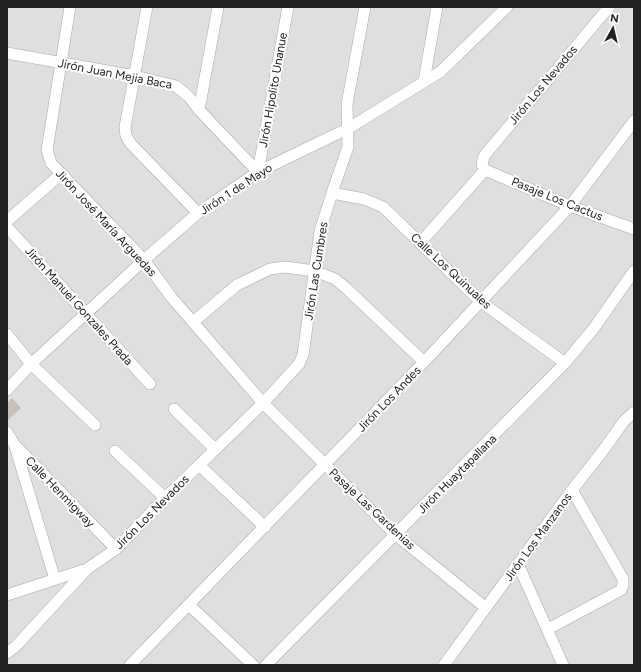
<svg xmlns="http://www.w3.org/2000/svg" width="641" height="672" viewBox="0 0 641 672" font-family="Figtree,sans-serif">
  <rect width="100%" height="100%" fill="#f2efe9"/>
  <rect fill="#e0dfdf" x="7" y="7" width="627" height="658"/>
  <polygon fill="#c7bfb8" points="12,398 21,408 7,421 7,403"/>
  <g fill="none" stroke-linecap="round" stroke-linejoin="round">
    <g stroke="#a9a9a9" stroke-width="12">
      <g id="minor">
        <polyline points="70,7 47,150 51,163 144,260 172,298 263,403 396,535 486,608"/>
        <polyline points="147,7 125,127 126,136 131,144 198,213"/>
        <polyline points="609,7 484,156 482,165 485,170 570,206 634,229"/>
        <polyline points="7,53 135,76 176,86 189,97 199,110 258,172"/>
        <polyline points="424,81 437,7"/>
        <polyline points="199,110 218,7"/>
        <polyline points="258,172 288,7"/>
        <polyline points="332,193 364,199 383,207 481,302 565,363"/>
        <polyline points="7,221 61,174"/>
        <polyline points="7,227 150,384"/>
        <polyline points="420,243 485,170"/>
        <polyline points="193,322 237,285 270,269 285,267 315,271 335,279 346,288 424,362"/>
        <polyline points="7,334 31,364 95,425"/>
        <polyline points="7,390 31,364 144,260 198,213 258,172 349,128 440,72 507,7"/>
        <polyline points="174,409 215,449"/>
        <polyline points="7,432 14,444 116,549"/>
        <polyline points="15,446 53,573"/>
        <polyline points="115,451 165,498"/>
        <polyline points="199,465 265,527"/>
        <polyline points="518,564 563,665"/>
        <polyline points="7,595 84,570"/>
        <polyline points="189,605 253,665"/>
        <polyline points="548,629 621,590 623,585 623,579 572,490"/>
        <polyline points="7,653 16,646 87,569 116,549 162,501 263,403 299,364 303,355 320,231 335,184 348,147 347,104 365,7"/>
        <polyline points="130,665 424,362 570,206 634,121"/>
        <polyline points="266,665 565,363 594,328 634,271"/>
        <polyline points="444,665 572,490 602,452 624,421 634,412"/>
      </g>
    </g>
    <use href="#minor" stroke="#fff" stroke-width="11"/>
  </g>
  <g text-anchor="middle" stroke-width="4" stroke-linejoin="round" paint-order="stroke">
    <g font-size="12" fill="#222" stroke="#fff">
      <text transform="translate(115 74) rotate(11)" y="4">Jirón Juan Mejia Baca</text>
      <text transform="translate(543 85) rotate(-50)" y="4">Jirón Los Nevados</text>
      <text transform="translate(273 90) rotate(-80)" y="4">Jirón Hipolito Unanue</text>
      <text transform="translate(236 189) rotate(-33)" y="4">Jirón 1 de Mayo</text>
      <text transform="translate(557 199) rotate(22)" y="4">Pasaje Los Cactus</text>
      <text transform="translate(106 223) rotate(47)" y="4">Jirón José María Arguedas</text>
      <text transform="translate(316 271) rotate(-81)" y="4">Jirón Las Cumbres</text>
      <text transform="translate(451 271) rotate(43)" y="4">Calle Los Quinuales</text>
      <text transform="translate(79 306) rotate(48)" y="4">Jirón Manuel Gonzales Prada</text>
      <text transform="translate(389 399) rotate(-46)" y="4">Jirón Los Andes</text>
      <text transform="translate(457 474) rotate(-45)" y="4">Jirón Huaytapallana</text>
      <text transform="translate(60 492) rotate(46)" y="4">Calle Henmigway</text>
      <text transform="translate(372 509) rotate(43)" y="4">Pasaje Las Gardenias</text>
      <text transform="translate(152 512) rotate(-45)" y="4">Jirón Los Nevados</text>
      <text transform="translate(538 537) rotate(-54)" y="4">Jirón Los Manzanos</text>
    </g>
  </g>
  <rect width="641" height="672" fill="none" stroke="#222222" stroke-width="16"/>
  <g transform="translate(613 28) rotate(8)" stroke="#ffffff" stroke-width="3" paint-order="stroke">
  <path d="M0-3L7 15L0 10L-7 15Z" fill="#222222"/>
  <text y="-6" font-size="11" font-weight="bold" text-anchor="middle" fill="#222222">N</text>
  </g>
</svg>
